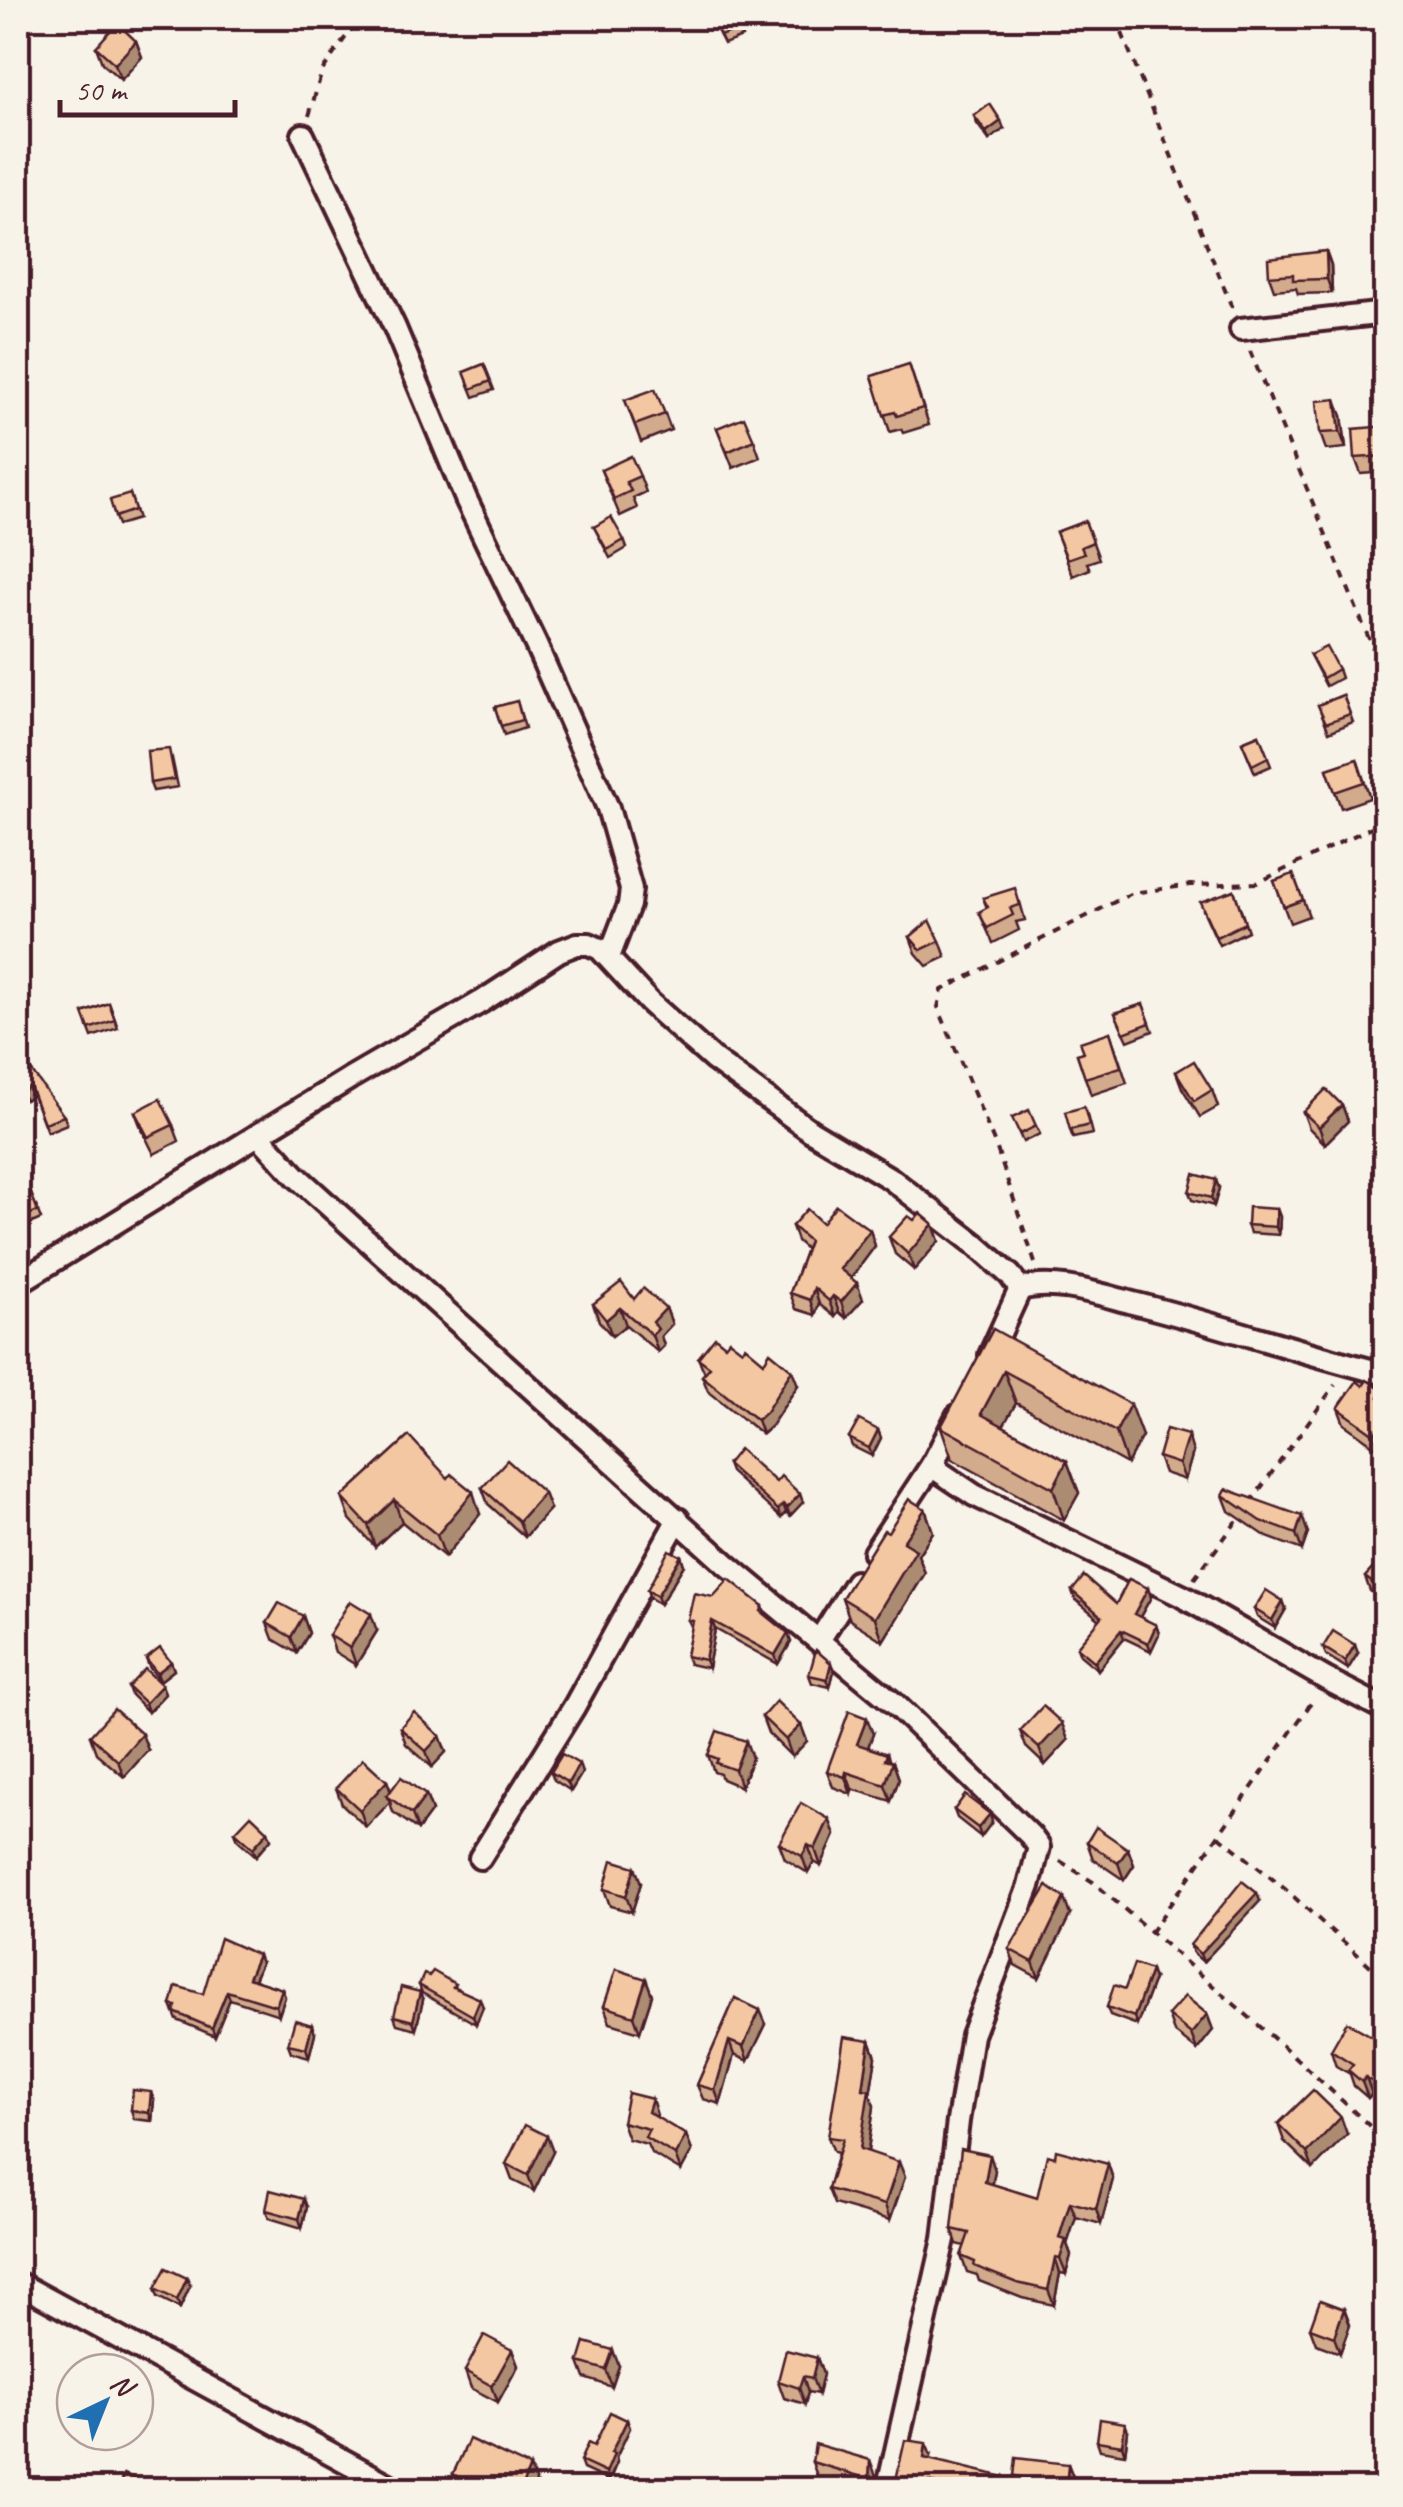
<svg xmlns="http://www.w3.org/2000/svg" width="1403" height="2507" viewBox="0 0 1403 2507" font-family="Caveat,sans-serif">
  <rect width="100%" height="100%" fill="#f7f3e8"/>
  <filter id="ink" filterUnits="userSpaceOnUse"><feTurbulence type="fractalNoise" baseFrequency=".01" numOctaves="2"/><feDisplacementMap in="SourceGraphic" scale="20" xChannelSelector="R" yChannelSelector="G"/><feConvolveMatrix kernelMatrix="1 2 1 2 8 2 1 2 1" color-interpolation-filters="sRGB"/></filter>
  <g filter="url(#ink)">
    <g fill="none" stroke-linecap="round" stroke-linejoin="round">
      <g stroke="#4a1f2b" stroke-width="28">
        <g id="minor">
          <polyline points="303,135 395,328 466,499 536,645 608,808 631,889 629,905 609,957"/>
          <polyline points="1241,329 1386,313"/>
          <polyline points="258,1135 296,1176 726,1564 896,1705 1030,1835 1039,1847 1029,1886 972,2035 958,2121 944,2239 887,2490"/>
          <polyline points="18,1283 350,1078 481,1002 559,951 577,944 589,944 600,949 649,1002 714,1060 811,1131 891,1179 975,1244 1010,1275 1020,1289"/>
          <path d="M1020 1289C1056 1279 1098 1294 1133 1303 1218 1324 1301 1353 1386 1374"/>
          <polyline points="990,1355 1020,1289"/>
          <polyline points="933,1463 940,1472 974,1495 1182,1596 1326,1679 1386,1710"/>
          <polyline points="874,1553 933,1463 957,1416"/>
          <polyline points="820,1639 856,1582"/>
          <polyline points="480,1858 574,1707 678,1519"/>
          <polyline points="18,2283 398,2490"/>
        </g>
      </g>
      <g stroke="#4a1f2b" stroke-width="4" stroke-dasharray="8 8" stroke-linecap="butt">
        <polyline points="1116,18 1233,310"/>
        <polyline points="309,116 322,71 359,18"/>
        <polyline points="1250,351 1386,680"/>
        <polyline points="1035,1263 997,1149 938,1007 942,990 1132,893 1191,885 1257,883 1386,820"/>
        <polyline points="1250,1503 1335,1385"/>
        <polyline points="1194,1579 1242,1514"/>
        <polyline points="1219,1836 1285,1889 1386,1980"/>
        <polyline points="1060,1861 1093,1882 1286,2049 1386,2141"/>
        <polyline points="1150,1933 1314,1699"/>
      </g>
      <use href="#minor" stroke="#f7f3e8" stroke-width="20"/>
    </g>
    <g fill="#d2ab8c" stroke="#4a1f2b" stroke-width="2.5">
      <polygon points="711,18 734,18 742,37 724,44"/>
      <polygon points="136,41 142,57 121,80 102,63 96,47"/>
      <polygon points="974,116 1004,129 989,140 977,124"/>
      <polygon points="1326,251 1331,265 1332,293 1298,294 1296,288 1274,290 1269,276"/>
      <polygon points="484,364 494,390 474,397 464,372"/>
      <polygon points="909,364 929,425 903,433 901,429 890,432 872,376"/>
      <polygon points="625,400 665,414 671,430 641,442"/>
      <polygon points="1342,416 1346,448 1326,450 1320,433"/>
      <polygon points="1386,426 1386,472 1361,474 1355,458"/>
      <polygon points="717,428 754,440 760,457 733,468"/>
      <polygon points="601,470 640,476 646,492 633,498 637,508 620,516"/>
      <polygon points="130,494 138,519 118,525 115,517"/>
      <polygon points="1085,521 1099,559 1087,563 1090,569 1073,576 1056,532"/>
      <polygon points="594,527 624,540 627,548 610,558"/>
      <polygon points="1310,655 1338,669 1341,678 1326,686"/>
      <polygon points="1343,695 1353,722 1329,732 1318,705"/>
      <polygon points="517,701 525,728 504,735 495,707"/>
      <polygon points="1259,735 1271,766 1255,773 1242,742"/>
      <polygon points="172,758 178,787 153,791 150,783"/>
      <polygon points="1357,759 1370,798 1341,808 1327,769"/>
      <polygon points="1293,874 1309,916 1290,923 1274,881"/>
      <polygon points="1234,890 1248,931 1219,945 1203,910"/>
      <polygon points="983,898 1020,902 1025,920 1016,922 1019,930 993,943 979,912 987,908"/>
      <polygon points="910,937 940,941 946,957 927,966 916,953"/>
      <polygon points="109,1003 118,1028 92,1037 83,1013"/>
      <polygon points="1143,1004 1153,1031 1128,1041 1115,1013"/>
      <polygon points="1110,1032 1127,1083 1091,1095 1077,1054 1084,1052"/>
      <polygon points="1176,1072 1212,1090 1218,1107 1200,1117 1182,1088"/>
      <polygon points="18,1073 64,1116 67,1124 47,1132 33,1095 25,1100 18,1090"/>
      <polygon points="1342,1105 1348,1121 1325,1144 1309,1128 1303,1112"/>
      <polygon points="135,1112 173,1125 179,1141 154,1154 141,1128"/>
      <polygon points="1087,1115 1092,1134 1073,1138 1070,1130"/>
      <polygon points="1012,1118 1036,1126 1040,1134 1023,1142"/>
      <polygon points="1219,1188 1214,1206 1192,1200 1189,1192"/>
      <polygon points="30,1191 41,1219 18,1229 18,1196"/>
      <polygon points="1277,1209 1280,1217 1279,1235 1250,1233 1247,1225"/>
      <polygon points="914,1220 933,1224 939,1241 914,1270 895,1254 889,1237"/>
      <polygon points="822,1223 870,1230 875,1246 851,1278 863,1299 846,1318 839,1312 835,1317 819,1304 815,1315 796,1309 790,1293 806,1249 797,1241 792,1226"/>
      <polygon points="634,1299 666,1308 672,1324 661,1336 664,1346 658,1352 626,1325 612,1336 599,1321 593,1304"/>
      <polygon points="993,1329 1142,1436 1127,1464 1016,1403 1003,1426 1067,1461 1079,1493 1064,1520 952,1459 941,1427"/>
      <polygon points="725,1345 742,1350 764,1362 798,1385 771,1426 762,1434 708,1391 702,1376 705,1373 698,1358"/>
      <polygon points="1363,1386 1383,1391 1386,1399 1386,1443 1380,1450 1344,1424 1338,1408"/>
      <polygon points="878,1430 881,1438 872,1456 852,1446 849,1438"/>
      <polygon points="409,1436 480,1514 445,1557 402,1522 375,1547 350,1519 342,1497"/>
      <polygon points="1193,1452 1185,1480 1164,1473 1158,1457"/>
      <polygon points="727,1464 776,1482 803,1502 790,1516 786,1512 781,1518 730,1472"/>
      <polygon points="482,1488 550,1509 525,1537 488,1504"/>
      <polygon points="1223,1495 1308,1533 1302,1550 1267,1537 1229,1511"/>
      <polygon points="925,1509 933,1532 918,1555 925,1573 883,1641 850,1620 842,1598 888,1532"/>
      <polygon points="1386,1554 1386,1603 1370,1591 1365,1577"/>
      <polygon points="681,1556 684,1565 660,1604 650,1598 647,1590"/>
      <polygon points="1072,1591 1116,1604 1151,1597 1140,1617 1156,1625 1159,1634 1151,1651 1124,1638 1098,1670 1080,1655 1077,1647 1100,1620 1075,1599"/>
      <polygon points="1283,1601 1286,1609 1275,1628 1257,1617 1254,1609"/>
      <polygon points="763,1606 765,1614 791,1642 778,1664 715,1629 708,1668 689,1664 686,1656 692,1628 688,1620"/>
      <polygon points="303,1616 309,1633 297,1653 273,1639 267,1623"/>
      <polygon points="377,1631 356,1665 335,1652 329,1635"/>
      <polygon points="1323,1647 1358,1653 1348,1669 1326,1655"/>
      <polygon points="146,1659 171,1662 174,1670 160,1681 149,1667"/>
      <polygon points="834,1671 830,1687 812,1683 809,1675"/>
      <polygon points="162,1685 165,1694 148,1712 131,1695 128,1687"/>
      <polygon points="762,1717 801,1725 807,1741 792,1757 768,1733"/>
      <polygon points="400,1728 440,1736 446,1752 432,1767 406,1744"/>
      <polygon points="1020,1731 1068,1740 1045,1765 1026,1747"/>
      <polygon points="873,1734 868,1747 887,1754 890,1762 893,1762 899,1779 891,1801 852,1789 851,1794 833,1787 827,1771"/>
      <polygon points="90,1736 148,1750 124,1777 96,1753"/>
      <polygon points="708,1755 752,1758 741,1787 722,1779 720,1774 714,1772"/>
      <polygon points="551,1772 582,1773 571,1791 554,1780"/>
      <polygon points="387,1781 391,1791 426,1795 432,1811 418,1830 393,1812 390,1802 366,1827 342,1804 336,1788"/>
      <polygon points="954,1810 992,1822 981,1837 957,1818"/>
      <polygon points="829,1819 835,1835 821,1866 814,1862 808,1873 785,1859 779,1843"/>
      <polygon points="268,1831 271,1839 256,1856 238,1840 235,1832"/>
      <polygon points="1087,1842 1128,1849 1134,1865 1124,1880 1093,1859"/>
      <polygon points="641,1883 632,1912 610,1906 604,1889"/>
      <polygon points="1260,1901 1203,1962 1193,1953 1190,1945"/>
      <polygon points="1070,1915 1039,1978 1015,1965 1009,1949"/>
      <polygon points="261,1963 254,1980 282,1989 285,1997 279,2015 230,1999 215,2036 177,2020 171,2005 203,1994"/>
      <polygon points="646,1979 652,1995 640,2032 610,2023 604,2006"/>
      <polygon points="1154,1979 1137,2025 1110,2015 1107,2007 1125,1989"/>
      <polygon points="419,1985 457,1988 483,2007 476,2024 422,1993"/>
      <polygon points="735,1998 766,2024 748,2061 734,2055 720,2104 703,2099 697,2085"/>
      <polygon points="423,2000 416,2029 397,2024 394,2016"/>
      <polygon points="1207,2014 1213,2030 1197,2050 1174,2032 1168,2015"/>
      <polygon points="315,2033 309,2057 291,2052 288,2044"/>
      <polygon points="1386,2035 1386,2105 1372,2094 1368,2098 1354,2086 1350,2074 1336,2066 1331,2050"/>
      <polygon points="870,2041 876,2057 870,2095 874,2106 868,2151 905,2177 890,2220 834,2204 828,2189 838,2153 834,2152 828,2137"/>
      <polygon points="652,2099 657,2118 686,2135 692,2151 681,2171 651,2153 647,2144 628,2139 622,2122"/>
      <polygon points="154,2100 152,2121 134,2119 131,2110"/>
      <polygon points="1278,2124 1347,2134 1313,2169 1284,2141"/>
      <polygon points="553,2152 534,2191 512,2180 506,2164"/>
      <polygon points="1055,2157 1108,2164 1113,2179 1101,2224 1076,2217 1067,2244 1071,2255 1066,2274 1060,2273 1054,2305 1022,2298 979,2281 977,2275 967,2272 961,2256 965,2246 957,2244 952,2229 995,2170 992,2184 1037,2198"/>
      <polygon points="307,2207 302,2228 269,2218 266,2210"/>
      <polygon points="190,2286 180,2308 158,2297 155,2289"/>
      <polygon points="1344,2309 1350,2325 1340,2353 1316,2344 1310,2328"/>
      <polygon points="512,2350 518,2366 498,2402 471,2388 465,2371"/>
      <polygon points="817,2358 823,2374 818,2394 808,2392 805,2404 784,2398 778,2381"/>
      <polygon points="579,2362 619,2366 612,2387 585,2378"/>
      <polygon points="627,2420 630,2428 616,2458 617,2462 609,2481 583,2469 580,2461 594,2446"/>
      <polygon points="1128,2431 1125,2454 1100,2450 1097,2441"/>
      <polygon points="931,2456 930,2459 1009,2489 890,2490"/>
      <polygon points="812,2462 876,2476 875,2490 854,2490 818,2479"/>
      <polygon points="1068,2464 1073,2477 1072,2490 1019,2489 1014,2476"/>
      <polygon points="453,2474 539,2490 458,2490"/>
    </g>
    <g fill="#ab8b72" stroke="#4a1f2b" stroke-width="2.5">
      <polygon points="136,41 142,57 121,80 115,64"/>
      <polygon points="1001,121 1004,129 989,140 986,132"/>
      <polygon points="1326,251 1331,265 1332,293 1327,279"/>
      <polygon points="1336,399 1342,416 1346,448 1340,432"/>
      <polygon points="30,1086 33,1095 25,1100 22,1092"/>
      <polygon points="1342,1105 1348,1121 1325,1144 1319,1127"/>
      <polygon points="1216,1180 1219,1188 1214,1206 1211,1198"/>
      <polygon points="1277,1209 1280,1217 1279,1235 1276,1227"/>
      <polygon points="933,1224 939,1241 914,1270 908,1254"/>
      <polygon points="870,1230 875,1246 846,1285 840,1269"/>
      <polygon points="857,1283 863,1299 846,1318 841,1302"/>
      <polygon points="814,1288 819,1304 815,1315 810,1300"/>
      <polygon points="833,1296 839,1312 835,1317 829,1301"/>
      <polygon points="620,1308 626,1325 612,1336 606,1320"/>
      <polygon points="666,1308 672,1324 661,1336 664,1346 658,1352 652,1335 653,1322"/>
      <polygon points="792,1370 798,1385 771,1426 762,1434 757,1420"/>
      <polygon points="1004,1371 1016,1403 992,1446 981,1414"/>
      <polygon points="1130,1404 1142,1436 1127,1464 1116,1432"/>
      <polygon points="1386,1418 1386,1443 1380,1450 1374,1434"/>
      <polygon points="878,1430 881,1438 872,1456 869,1448"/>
      <polygon points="1188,1435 1193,1452 1185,1480 1179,1464"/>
      <polygon points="1067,1461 1079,1493 1064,1520 1053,1488"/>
      <polygon points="473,1492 480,1514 445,1557 437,1535"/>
      <polygon points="544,1493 550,1509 525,1537 519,1521"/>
      <polygon points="800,1494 803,1502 790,1516 787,1508"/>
      <polygon points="394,1500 402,1522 375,1547 368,1525"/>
      <polygon points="783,1504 786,1512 781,1518 778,1510"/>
      <polygon points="925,1509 933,1532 918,1555 925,1573 883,1641 875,1618 903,1542"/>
      <polygon points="1302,1516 1308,1533 1302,1550 1296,1534"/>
      <polygon points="681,1556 684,1565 660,1604 657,1596"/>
      <polygon points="1148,1588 1151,1597 1137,1622 1134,1614"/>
      <polygon points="1283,1601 1286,1609 1275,1628 1272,1620"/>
      <polygon points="371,1614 377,1631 356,1665 350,1648"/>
      <polygon points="303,1616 309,1633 297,1653 291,1637"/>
      <polygon points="712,1621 715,1629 708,1668 705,1660"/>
      <polygon points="1156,1625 1159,1634 1151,1651 1148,1643"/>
      <polygon points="1121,1630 1124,1638 1098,1670 1095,1662"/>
      <polygon points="788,1633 791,1642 778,1664 775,1655"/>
      <polygon points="1355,1645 1358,1653 1348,1669 1345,1661"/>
      <polygon points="171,1662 174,1670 160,1681 157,1673"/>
      <polygon points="831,1663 834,1671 830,1687 827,1679"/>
      <polygon points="162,1685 165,1694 148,1712 145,1703"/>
      <polygon points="867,1718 873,1734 863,1760 857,1744"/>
      <polygon points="1062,1723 1068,1740 1045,1765 1039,1748"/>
      <polygon points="801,1725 807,1741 792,1757 786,1740"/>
      <polygon points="142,1734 148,1750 124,1777 118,1761"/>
      <polygon points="440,1736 446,1752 432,1767 426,1751"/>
      <polygon points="746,1741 752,1758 741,1787 735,1770"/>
      <polygon points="887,1754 891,1766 893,1762 899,1779 891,1801 885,1785 885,1760"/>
      <polygon points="579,1764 582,1773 571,1791 568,1783"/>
      <polygon points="846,1772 852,1789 851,1794 845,1777"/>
      <polygon points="387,1781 393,1798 387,1796 390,1802 366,1827 360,1810"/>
      <polygon points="426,1795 432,1811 418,1830 412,1814"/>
      <polygon points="990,1814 992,1822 981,1837 978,1828"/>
      <polygon points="829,1819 835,1835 821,1866 815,1849"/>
      <polygon points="268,1831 271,1839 256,1856 253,1848"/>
      <polygon points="808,1845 814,1862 808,1873 802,1856"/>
      <polygon points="1128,1849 1134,1865 1124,1880 1118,1863"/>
      <polygon points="635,1867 641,1883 632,1912 626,1896"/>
      <polygon points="1257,1893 1260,1901 1203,1962 1200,1954"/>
      <polygon points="1064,1898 1070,1915 1039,1978 1033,1962"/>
      <polygon points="258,1955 261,1963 251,1986 248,1978"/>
      <polygon points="1151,1970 1154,1979 1137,2025 1134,2017"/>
      <polygon points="646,1979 652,1995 640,2032 634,2016"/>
      <polygon points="282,1989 285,1997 279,2015 276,2006"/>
      <polygon points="227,1991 230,1999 215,2036 212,2028"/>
      <polygon points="420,1992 423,2000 416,2029 413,2021"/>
      <polygon points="480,1999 483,2007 476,2024 473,2016"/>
      <polygon points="760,2010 766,2024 748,2061 743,2047"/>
      <polygon points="1207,2014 1213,2030 1197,2050 1191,2034"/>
      <polygon points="312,2025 315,2033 309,2057 306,2048"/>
      <polygon points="729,2041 734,2055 720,2104 715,2090"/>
      <polygon points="870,2041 876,2057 870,2094 874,2106 866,2164 860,2149 863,2089"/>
      <polygon points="1366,2077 1372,2094 1368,2098 1362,2082"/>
      <polygon points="151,2092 154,2100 152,2121 149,2113"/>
      <polygon points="652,2099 657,2115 654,2129 648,2112"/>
      <polygon points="1341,2117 1347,2134 1313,2169 1307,2153"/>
      <polygon points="686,2135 692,2151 681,2171 675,2155"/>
      <polygon points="547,2136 553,2152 534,2191 528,2175"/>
      <polygon points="990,2155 995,2170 990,2197 985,2182"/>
      <polygon points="899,2162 905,2177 890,2220 885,2205"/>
      <polygon points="1108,2164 1113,2179 1101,2224 1096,2209"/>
      <polygon points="304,2199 307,2207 302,2228 299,2219"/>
      <polygon points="1070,2202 1076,2217 1067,2244 1071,2255 1066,2274 1060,2259 1059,2238"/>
      <polygon points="1055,2258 1060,2273 1054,2305 1048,2290"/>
      <polygon points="187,2278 190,2286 180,2308 177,2300"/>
      <polygon points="1344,2309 1350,2325 1340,2353 1334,2337"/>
      <polygon points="512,2350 518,2366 498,2402 492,2386"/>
      <polygon points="613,2350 619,2366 612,2387 606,2370"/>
      <polygon points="817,2358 823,2374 818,2394 812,2378"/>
      <polygon points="803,2376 808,2392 805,2404 799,2388"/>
      <polygon points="627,2420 630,2428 616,2458 617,2462 609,2481 606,2473 611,2453"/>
      <polygon points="1125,2423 1128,2431 1125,2454 1122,2445"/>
      <polygon points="926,2443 931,2456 929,2471 924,2458"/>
      <polygon points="870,2460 876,2476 875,2490 872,2490 869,2479"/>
      <polygon points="1068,2464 1073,2477 1072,2490 1066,2490"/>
      <polygon points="530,2467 539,2490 520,2490"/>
      <polygon points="1004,2477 1009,2489 1009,2490 1001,2490"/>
    </g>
    <g fill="#f4c7a3" stroke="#4a1f2b" stroke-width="2.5">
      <polygon points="712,18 734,18 739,29 720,36"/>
      <polygon points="117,23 136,41 115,64 96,47"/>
      <polygon points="990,104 1001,121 986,132 974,116"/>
      <polygon points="1326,251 1327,279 1293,280 1293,274 1269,276 1268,258"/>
      <polygon points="484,364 491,381 471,389 464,372"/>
      <polygon points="909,364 923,408 897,416 895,412 884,415 872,376"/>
      <polygon points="655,389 665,414 635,425 625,400"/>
      <polygon points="1336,399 1340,432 1320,433 1317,401"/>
      <polygon points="744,417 754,440 727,452 717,428"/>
      <polygon points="1386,426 1386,456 1355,458 1353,429"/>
      <polygon points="631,456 640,476 626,482 631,491 614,499 601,470"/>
      <polygon points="130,494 135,510 115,517 110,500"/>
      <polygon points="611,517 624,540 607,550 594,527"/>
      <polygon points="1085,521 1093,542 1081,547 1084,553 1067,559 1056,532"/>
      <polygon points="1326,647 1338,669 1323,678 1310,655"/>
      <polygon points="1343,695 1350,714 1326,723 1318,705"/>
      <polygon points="517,701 522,720 501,726 495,707"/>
      <polygon points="1259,735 1268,757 1252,765 1242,742"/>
      <polygon points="169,749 175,779 150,783 147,751"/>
      <polygon points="1357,759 1364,782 1335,792 1327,769"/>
      <polygon points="1293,874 1303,900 1284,907 1274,881"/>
      <polygon points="1015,888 1020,905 1010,908 1013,915 987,928 979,912 988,907 983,898"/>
      <polygon points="1234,890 1245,923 1216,937 1200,902"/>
      <polygon points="930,920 940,941 921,950 910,937"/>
      <polygon points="109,1003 115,1020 89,1029 83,1013"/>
      <polygon points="1143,1004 1150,1023 1124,1033 1115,1013"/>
      <polygon points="1110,1032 1121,1067 1085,1078 1077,1054 1084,1052 1080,1042"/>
      <polygon points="1194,1061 1212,1090 1194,1101 1176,1072"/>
      <polygon points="28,1066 64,1116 44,1123 30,1086 22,1092 18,1086 18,1073"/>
      <polygon points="1326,1089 1342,1105 1319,1127 1303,1112"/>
      <polygon points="160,1099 173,1125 148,1137 135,1112"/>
      <polygon points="1084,1107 1089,1125 1070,1130 1065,1112"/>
      <polygon points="1029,1110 1036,1126 1020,1134 1012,1118"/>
      <polygon points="1194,1174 1216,1180 1211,1198 1189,1192"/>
      <polygon points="30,1191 38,1211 18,1219 18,1196"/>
      <polygon points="836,1205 870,1230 840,1269 857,1283 841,1302 833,1296 829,1301 814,1288 810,1300 790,1293 809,1241 792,1226 807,1209 822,1223"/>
      <polygon points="1248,1207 1277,1209 1276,1227 1247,1225"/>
      <polygon points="920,1213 933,1224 908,1254 889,1237 908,1216 914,1220"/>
      <polygon points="621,1282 634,1299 643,1288 666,1308 653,1322 658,1329 652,1335 620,1308 606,1320 593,1304"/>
      <polygon points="993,1329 1130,1404 1116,1432 1004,1371 981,1414 1067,1461 1053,1488 941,1427"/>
      <polygon points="715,1337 725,1345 729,1340 742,1350 745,1346 764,1362 770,1352 792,1370 766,1412 757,1420 702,1376 710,1367 698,1358"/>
      <polygon points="1367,1380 1383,1391 1379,1397 1386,1402 1386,1418 1374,1434 1338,1408 1357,1381 1363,1386"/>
      <polygon points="859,1420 878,1430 869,1448 849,1438"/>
      <polygon points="1166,1429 1188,1435 1179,1464 1158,1457"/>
      <polygon points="409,1436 448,1478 451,1474 473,1492 437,1535 394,1500 368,1525 342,1497"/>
      <polygon points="739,1449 776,1482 781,1476 800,1494 787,1508 783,1504 778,1510 727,1464"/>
      <polygon points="507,1460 544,1493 519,1521 482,1488"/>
      <polygon points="1226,1489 1302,1516 1296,1534 1261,1521 1223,1495"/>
      <polygon points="909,1499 925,1509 903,1542 916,1550 875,1618 842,1598 884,1530 888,1532"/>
      <polygon points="669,1550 681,1556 657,1596 647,1590"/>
      <polygon points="1386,1554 1386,1593 1365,1577"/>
      <polygon points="1084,1576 1116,1604 1129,1579 1148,1588 1134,1614 1156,1625 1148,1643 1121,1630 1095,1662 1077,1647 1102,1617 1072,1591"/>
      <polygon points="729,1579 763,1606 761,1611 788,1633 775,1655 712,1621 705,1660 686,1656 693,1621 688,1620 694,1593 713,1597"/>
      <polygon points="1266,1590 1283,1601 1272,1620 1254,1609"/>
      <polygon points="350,1601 371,1614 350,1648 329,1635"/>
      <polygon points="279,1603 303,1616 291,1637 267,1623"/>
      <polygon points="1333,1631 1355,1645 1345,1661 1323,1647"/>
      <polygon points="160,1648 171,1662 157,1673 146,1659"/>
      <polygon points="816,1650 831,1663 827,1679 809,1675"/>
      <polygon points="145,1669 162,1685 145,1703 128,1687"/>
      <polygon points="776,1701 801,1725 786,1740 762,1717"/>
      <polygon points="1043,1706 1062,1723 1039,1748 1020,1731"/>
      <polygon points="114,1709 142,1734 118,1761 90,1736"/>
      <polygon points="849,1711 867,1718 857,1744 887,1754 885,1760 893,1762 885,1785 846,1772 845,1777 827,1771"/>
      <polygon points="414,1712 440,1736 426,1751 400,1728"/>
      <polygon points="717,1731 746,1741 735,1770 716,1763 718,1759 708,1755"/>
      <polygon points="562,1754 579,1764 568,1783 551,1772"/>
      <polygon points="363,1759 387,1781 360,1810 336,1788"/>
      <polygon points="401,1777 426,1795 412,1814 387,1796"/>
      <polygon points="965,1795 990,1814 978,1828 954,1810"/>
      <polygon points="801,1803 829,1819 815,1849 808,1845 802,1856 779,1843"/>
      <polygon points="251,1815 268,1831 253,1848 235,1832"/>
      <polygon points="1096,1827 1128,1849 1118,1863 1087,1842"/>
      <polygon points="612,1860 635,1867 626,1896 604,1889"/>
      <polygon points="1242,1881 1257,1893 1200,1954 1190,1945"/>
      <polygon points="1047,1886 1064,1898 1033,1962 1009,1949"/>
      <polygon points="220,1938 258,1955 248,1978 282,1989 276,2006 227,1991 212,2028 174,2012 176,2006 171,2005 176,1986 203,1994"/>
      <polygon points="1134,1964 1151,1970 1134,2017 1107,2007 1114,1985 1125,1989"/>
      <polygon points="616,1969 646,1979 634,2016 604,2006"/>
      <polygon points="433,1971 455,1984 453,1987 480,1999 473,2016 419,1985 424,1974 429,1976"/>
      <polygon points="401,1987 420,1992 413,2021 394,2016"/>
      <polygon points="1185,1996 1207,2014 1191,2034 1168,2015"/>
      <polygon points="735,1998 760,2010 743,2047 729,2041 715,2090 697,2085"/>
      <polygon points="295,2020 312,2025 306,2048 288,2044"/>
      <polygon points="1347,2022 1375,2038 1380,2031 1386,2035 1386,2093 1366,2077 1362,2082 1348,2070 1353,2064 1331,2050"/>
      <polygon points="844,2037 870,2041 863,2089 869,2090 860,2149 899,2162 885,2205 828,2189 843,2139 828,2137"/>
      <polygon points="133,2090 151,2092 149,2113 131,2110"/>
      <polygon points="1313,2090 1341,2117 1307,2153 1278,2124"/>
      <polygon points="628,2093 652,2099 648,2112 686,2135 675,2155 645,2137 649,2129 622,2122"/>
      <polygon points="525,2125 547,2136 528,2175 506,2164"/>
      <polygon points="961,2149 990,2155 985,2182 1037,2198 1047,2155 1055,2157 1056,2150 1108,2164 1096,2209 1070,2202 1059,2238 1066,2240 1060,2259 1055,2258 1048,2290 1017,2283 974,2266 975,2262 961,2256 969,2233 952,2229"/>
      <polygon points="270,2190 304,2199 299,2219 266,2210"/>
      <polygon points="166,2268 187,2278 177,2300 155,2289"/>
      <polygon points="1320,2300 1344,2309 1334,2337 1310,2328"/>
      <polygon points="484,2335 512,2350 492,2386 465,2371"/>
      <polygon points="585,2342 613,2350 606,2370 579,2362"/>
      <polygon points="786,2350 817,2358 812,2378 803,2376 799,2388 778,2381"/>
      <polygon points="610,2412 627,2420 611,2453 614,2454 606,2473 580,2461 588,2443 594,2446"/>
      <polygon points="1100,2419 1125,2423 1122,2445 1097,2441"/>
      <polygon points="469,2439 530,2467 520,2490 485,2490 453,2474"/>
      <polygon points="905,2440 926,2443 924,2458 1004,2477 1001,2490 962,2490 929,2482 929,2490 889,2488 896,2480"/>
      <polygon points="815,2444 870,2460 869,2479 812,2462"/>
      <polygon points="1016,2458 1068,2464 1066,2490 1048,2490 1048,2481 1014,2476"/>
      <polygon points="124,2474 155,2487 154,2490 117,2490"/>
    </g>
  </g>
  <rect width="1403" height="2507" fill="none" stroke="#f7f3e8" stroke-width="60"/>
  <rect x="30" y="30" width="1343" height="2447" fill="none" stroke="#4a1f2b" stroke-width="4" filter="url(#ink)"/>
  <g transform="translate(105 2402) rotate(43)"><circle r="48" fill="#f7f3e8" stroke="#b29e9c" stroke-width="2.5"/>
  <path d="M0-8L18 38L0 25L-18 38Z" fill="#1f6fb2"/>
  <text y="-15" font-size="28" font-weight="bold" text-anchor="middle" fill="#4a1f2b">N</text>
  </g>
  <path d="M60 100v15h175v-15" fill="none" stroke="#4a1f2b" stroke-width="5"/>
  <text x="75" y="100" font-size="30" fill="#4a1f2b" stroke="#f7f3e8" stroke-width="8" paint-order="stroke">50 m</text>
</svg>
